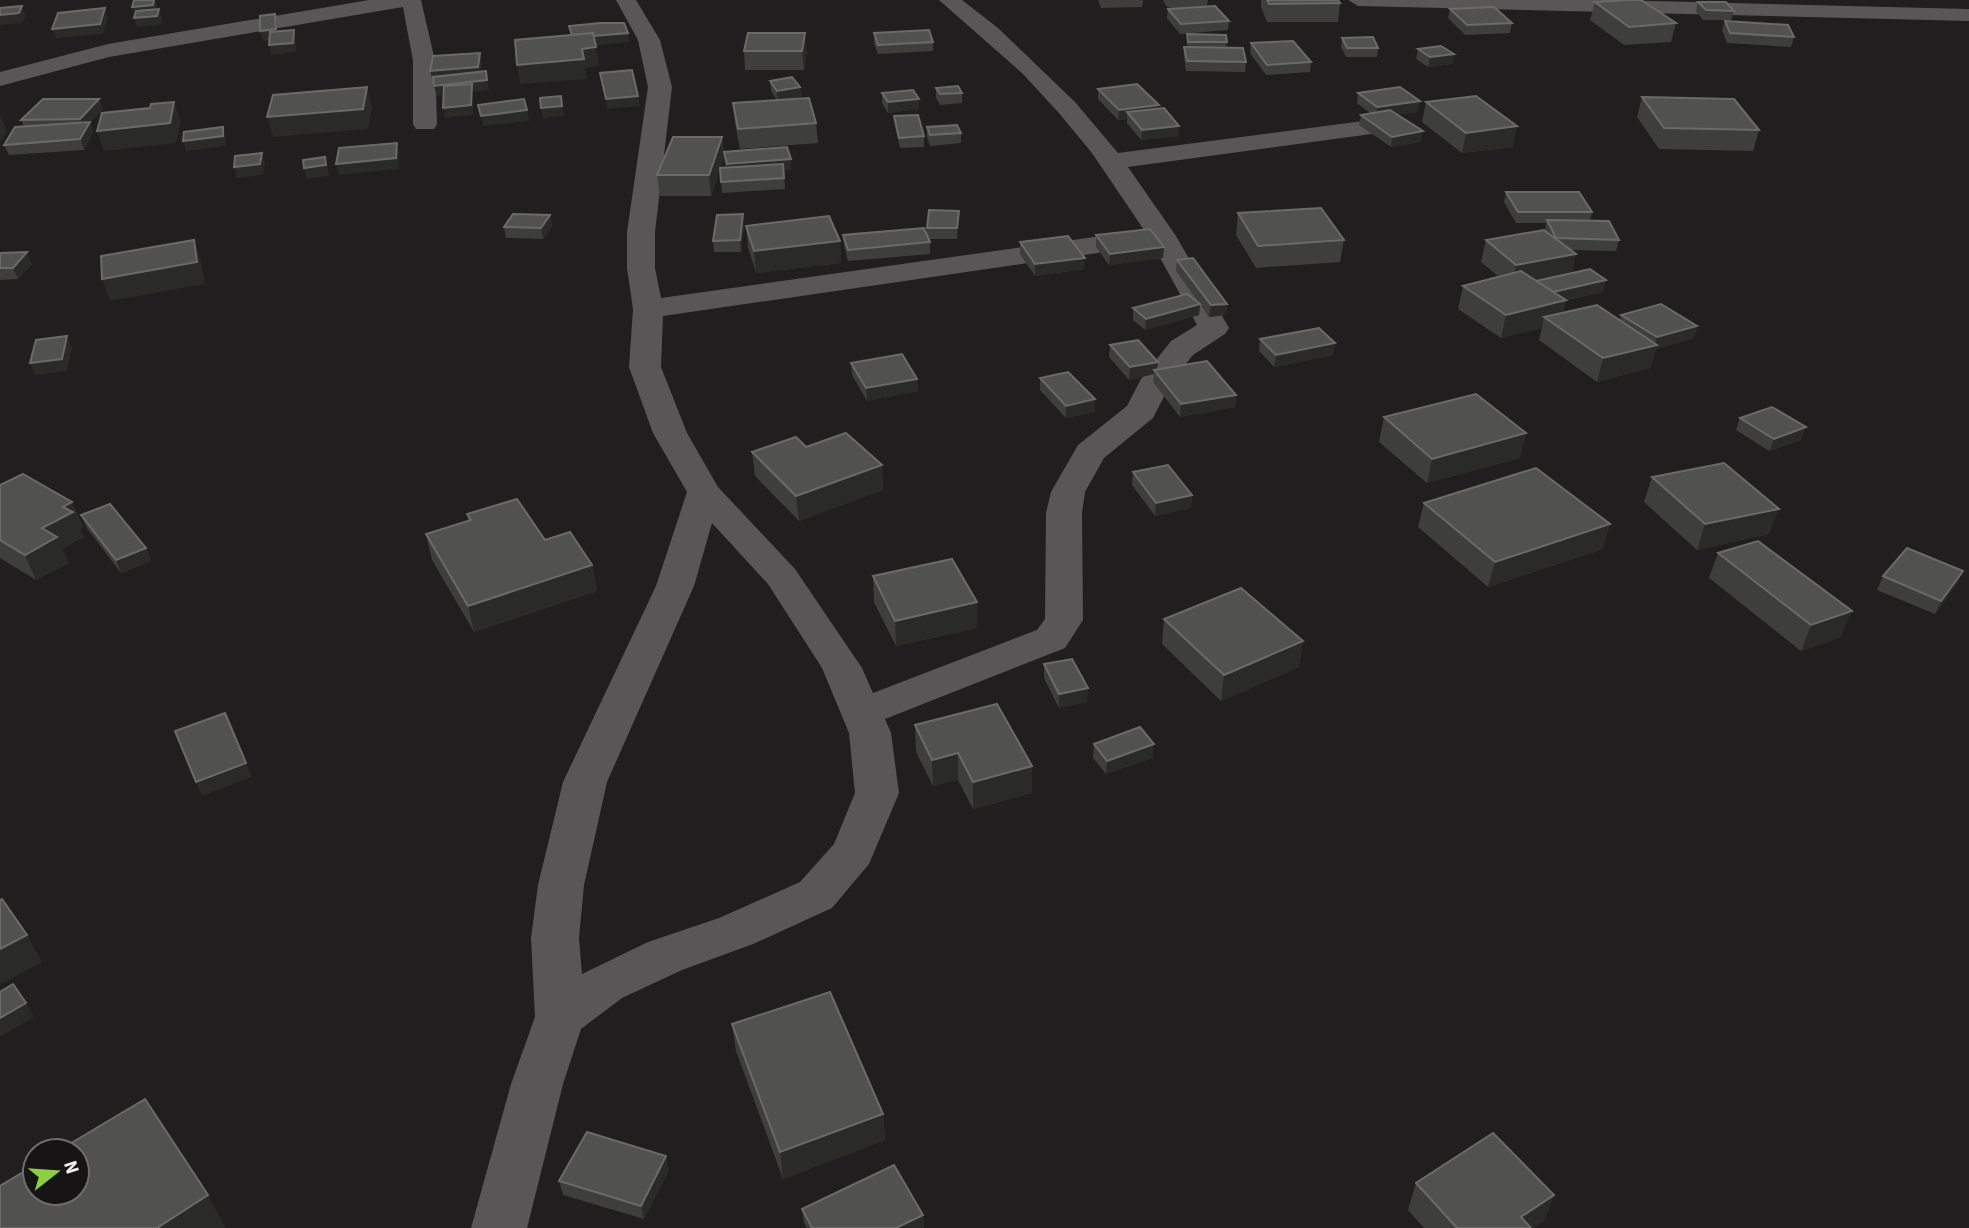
<svg xmlns="http://www.w3.org/2000/svg" width="1969" height="1228" viewBox="0 0 1969 1228" font-family="'Source Sans 3',sans-serif">
  <rect width="100%" height="100%" fill="#201e1f"/>
  <g fill="none" stroke-linecap="round" stroke-linejoin="round">
    <g fill="#595658" fill-rule="evenodd">
      <polygon points="369,0 421,0 435,61 437,124 434,129 416,129 413,124 413,61 403,7 109,57 0,86 0,72 108,44"/>
      <path d="M616 0H636L660 40 672 87 655 232V268L661 298 1144 230 1092 153 1058 112 1022 73 939 0H962L998 28 1075 102 1118 153 1386 118 1395 120 1398 125 1395 130 1386 132 1128 167 1176 236 1229 328 1225 334 1193 355 1172 381 1153 418 1104 458 1085 492 1082 513 1083 620 1065 648 885 719 891 733 899 793 869 864 832 908 753 944 682 970 622 998 581 1029 563 1084 527 1228H471L511 1084 535 1017 531 938 538 885 563 782 656 586 687 492 653 433 629 367 633 309 627 268V232L648 87 638 40ZM1153 245 1197 325 1171 341 1141 379 1127 406 1078 445 1051 492 1046 513 1045 619 1037 630 873 693 862 668 795 569 718 487 687 433 661 367 663 316ZM712 523 768 584 822 668 849 733 855 793 834 844 800 882 719 918 648 942 582 974 579 938 584 885 607 782 694 586Z"/>
      <polygon points="1348,0 1613,0 1969,9 1969,21 1358,6"/>
    </g>
  </g>
  <g fill="#3e3f3d" fill-rule="evenodd">
    <polygon points="1098,0 1143,0 1142,7 1101,8"/>
    <polygon points="1163,0 1208,0 1207,6 1229,21 1228,30 1180,34 1167,18 1168,9 1176,9 1167,7"/>
    <polygon points="1261,0 1338,0 1340,3 1338,22 1267,22 1261,7"/>
    <polygon points="1595,2 1676,23 1671,42 1624,45 1590,20"/>
    <polygon points="1698,2 1734,11 1731,20 1703,20 1696,11"/>
    <polygon points="1450,9 1512,23 1510,33 1465,35 1448,18"/>
    <polygon points="1725,21 1794,37 1791,47 1727,43 1722,30"/>
    <polygon points="748,33 807,51 804,70 745,70 744,51"/>
    <polygon points="874,33 933,42 933,51 878,54 874,43"/>
    <polygon points="1187,34 1227,42 1226,48 1246,62 1245,72 1186,71 1184,57 1184,47 1187,47"/>
    <polygon points="1342,38 1378,48 1377,57 1346,57 1341,47"/>
    <polygon points="1251,43 1311,62 1310,72 1266,75 1250,53"/>
    <polygon points="1418,49 1454,54 1452,64 1428,67 1416,59"/>
    <polygon points="770,81 800,87 801,98 790,99 816,123 818,143 740,149 735,123 733,103 777,100 771,91"/>
    <polygon points="936,88 962,93 962,103 940,105 936,98"/>
    <polygon points="1098,89 1158,109 1179,126 1179,136 1141,140 1127,123 1127,119 1118,120 1098,99"/>
    <polygon points="882,93 919,99 919,109 888,113 882,103"/>
    <polygon points="1358,93 1418,112 1397,114 1421,142 1391,147 1359,125 1361,115 1370,113 1357,103"/>
    <polygon points="1642,97 1759,130 1753,151 1659,149 1637,117"/>
    <polygon points="99,99 103,109 90,122 93,132 84,150 9,155 4,145 24,127 21,120"/>
    <polygon points="1426,102 1513,147 1462,153 1422,122"/>
    <polygon points="894,116 924,136 924,147 900,148 895,126"/>
    <polygon points="927,127 961,133 961,143 930,146 927,137"/>
    <path d="M722 137 724 152 791 159V170H784L785 189 722 193 720 168 711 196H660L657 175ZM724 157 726 168H720Z"/>
    <polygon points="1506,192 1592,212 1590,221 1619,240 1616,251 1570,250 1576,254 1571,273 1603,292 1566,300 1563,313 1620,320 1621,315 1697,326 1694,338 1656,349 1650,368 1597,382 1539,340 1542,328 1501,338 1458,309 1463,286 1499,277 1481,262 1486,240 1545,231 1546,223 1516,223 1504,202"/>
    <polygon points="1238,213 1344,240 1340,262 1256,268 1236,235"/>
    <polygon points="550,215 552,226 543,239 506,238 504,227"/>
    <polygon points="959,222 957,239 929,239 930,242 930,254 848,261 844,246 843,235 927,234 927,228"/>
    <polygon points="744,226 741,252 714,252 713,241"/>
    <polygon points="746,226 840,241 841,263 756,273 748,247"/>
    <polygon points="1096,235 1163,258 1109,265 1096,247"/>
    <polygon points="1020,242 1084,269 1035,276 1020,254"/>
    <polygon points="0,253 32,264 18,279 0,280"/>
    <polygon points="1177,260 1227,304 1226,315 1209,317 1200,304 1199,315 1145,330 1133,320 1133,308 1199,303 1176,271"/>
    <polygon points="1260,339 1333,355 1274,367 1259,351"/>
    <polygon points="1110,345 1157,370 1236,395 1235,407 1180,417 1153,382 1154,374 1129,380 1109,357"/>
    <polygon points="851,363 917,379 918,391 867,401 852,375"/>
    <polygon points="1040,378 1095,412 1066,418 1040,390"/>
    <polygon points="1384,417 1520,458 1427,483 1379,442"/>
    <polygon points="1740,418 1801,440 1769,451 1736,430"/>
    <polygon points="806,447 882,465 883,490 799,521 755,476 752,452"/>
    <polygon points="1133,472 1192,495 1191,508 1155,516 1132,485"/>
    <polygon points="1652,477 1769,534 1697,550 1644,502"/>
    <polygon points="0,485 72,502 83,527 80,529 83,537 62,549 69,563 36,580 0,558"/>
    <polygon points="1424,503 1603,549 1488,587 1418,527"/>
    <polygon points="467,514 545,540 592,565 597,591 474,632 432,560 426,534 468,521"/>
    <polygon points="81,515 146,548 151,561 121,573 87,528"/>
    <polygon points="1718,553 1841,637 1801,651 1709,578"/>
    <polygon points="1963,571 1957,584 1935,614 1877,590 1883,576"/>
    <polygon points="873,576 977,628 896,646 874,602"/>
    <polygon points="1164,619 1303,641 1299,667 1221,701 1162,644"/>
    <polygon points="1044,664 1087,702 1059,708 1044,678"/>
    <polygon points="915,725 1032,766 1032,793 973,809 958,780 933,786 916,752"/>
    <polygon points="1094,744 1153,758 1106,774 1093,758"/>
    <polygon points="732,1024 883,1114 885,1140 783,1179 736,1051"/>
    <polygon points="669,1170 644,1219 563,1195 559,1181"/>
    <polygon points="1416,1183 1554,1195 1544,1221 1533,1228 1424,1228 1408,1210"/>
    <polygon points="802,1209 923,1215 924,1228 807,1228 804,1223"/>
  </g>
  <g fill="#2a2a29">
    <polygon points="155,0 158,8 156,15 135,17 132,7"/>
    <polygon points="22,6 26,15 22,23 0,25 0,15"/>
    <polygon points="105,8 108,18 103,34 56,38 52,29"/>
    <polygon points="159,9 162,19 160,25 137,27 134,18"/>
    <polygon points="275,14 277,24 278,39 263,41 260,31"/>
    <polygon points="294,30 296,40 296,52 271,55 269,45"/>
    <polygon points="628,33 629,42 574,48 573,38"/>
    <polygon points="805,33 807,51 804,70 802,51"/>
    <polygon points="596,47 599,66 585,68 587,79 520,84 517,65 582,49"/>
    <polygon points="480,53 482,63 480,77 433,81 430,71"/>
    <polygon points="1454,54 1452,64 1428,67 1430,57"/>
    <polygon points="487,80 489,90 473,92 473,115 445,118 443,108 471,92 437,96 434,86"/>
    <polygon points="367,87 372,107 368,129 273,137 267,117"/>
    <polygon points="800,87 801,98 778,101 777,91"/>
    <polygon points="638,96 640,106 607,109 606,99"/>
    <polygon points="99,99 103,109 90,122 93,132 84,150 80,139 83,129 80,119"/>
    <polygon points="919,99 919,109 888,113 888,102"/>
    <polygon points="1420,101 1418,112 1376,117 1377,107"/>
    <polygon points="174,102 181,122 176,143 104,151 97,131"/>
    <polygon points="1159,105 1158,115 1127,112 1127,119 1118,120 1119,110"/>
    <polygon points="562,106 564,116 543,118 541,108"/>
    <polygon points="527,110 529,121 483,126 481,116"/>
    <polygon points="0,114 7,132 0,142"/>
    <polygon points="1179,126 1179,136 1141,140 1142,130"/>
    <polygon points="1517,126 1513,147 1462,153 1466,133"/>
    <polygon points="223,127 226,138 226,146 186,151 183,141"/>
    <polygon points="1423,131 1421,142 1391,147 1392,137"/>
    <polygon points="722,137 724,157 711,196 709,175"/>
    <polygon points="397,143 399,154 399,169 339,175 336,164"/>
    <polygon points="262,153 265,164 263,175 237,178 234,167"/>
    <polygon points="325,157 328,168 329,176 307,179 304,168"/>
    <polygon points="791,159 791,170 728,175 727,164"/>
    <polygon points="959,211 959,222 957,239 957,228"/>
    <polygon points="743,214 744,226 741,252 740,240"/>
    <polygon points="550,215 552,226 543,239 541,228"/>
    <polygon points="194,240 201,262 205,284 110,301 102,279"/>
    <polygon points="840,241 841,263 756,273 754,251"/>
    <polygon points="1164,247 1163,258 1109,265 1110,254"/>
    <polygon points="27,252 32,264 18,279 13,268"/>
    <polygon points="1576,254 1571,277 1511,287 1516,265"/>
    <polygon points="1085,258 1084,269 1035,276 1035,264"/>
    <polygon points="1606,280 1603,292 1566,300 1560,323 1544,317 1542,328 1501,338 1506,315 1551,292"/>
    <polygon points="1200,304 1199,315 1145,330 1146,319"/>
    <polygon points="1227,304 1226,315 1209,317 1211,305"/>
    <polygon points="1697,326 1694,338 1656,349 1650,368 1597,382 1603,358 1654,345 1657,337"/>
    <polygon points="67,336 72,348 67,371 35,375 30,363"/>
    <polygon points="1335,343 1333,355 1274,367 1276,355"/>
    <polygon points="1158,362 1157,373 1154,370 1154,374 1129,380 1130,367"/>
    <polygon points="917,379 918,391 867,401 866,388"/>
    <polygon points="1236,395 1235,407 1180,417 1181,404"/>
    <polygon points="1095,399 1095,412 1066,418 1066,406"/>
    <polygon points="1806,427 1801,440 1769,451 1774,439"/>
    <polygon points="1526,433 1520,458 1427,483 1432,459"/>
    <polygon points="882,465 883,490 799,521 796,496"/>
    <polygon points="1192,495 1191,508 1155,516 1156,503"/>
    <polygon points="72,502 83,527 80,529 83,537 62,549 69,563 36,580 25,555 42,528 63,507"/>
    <polygon points="1779,509 1769,534 1697,550 1705,524"/>
    <polygon points="1610,524 1603,549 1488,587 1495,562"/>
    <polygon points="146,548 151,561 121,573 116,560"/>
    <polygon points="592,565 597,591 474,632 468,606"/>
    <polygon points="1963,571 1957,584 1935,614 1941,601"/>
    <polygon points="977,602 977,628 896,646 895,621"/>
    <polygon points="1852,611 1841,637 1801,651 1811,625"/>
    <polygon points="1303,641 1299,667 1221,701 1224,675"/>
    <polygon points="1088,688 1087,702 1059,708 1059,694"/>
    <polygon points="1154,744 1153,758 1106,774 1107,761"/>
    <polygon points="958,753 958,780 933,786 932,760"/>
    <polygon points="246,763 252,777 202,796 196,782"/>
    <polygon points="1032,766 1032,793 973,809 973,782"/>
    <polygon points="27,935 42,962 0,985 0,949"/>
    <polygon points="26,1003 34,1017 0,1037 0,1018"/>
    <polygon points="883,1114 885,1140 783,1179 780,1152"/>
    <polygon points="666,1156 669,1170 644,1219 641,1206"/>
    <polygon points="208,1195 226,1228 157,1228"/>
    <polygon points="1554,1195 1544,1221 1533,1228 1517,1228 1521,1217"/>
    <polygon points="923,1215 924,1228 896,1228"/>
  </g>
  <g fill="#515250" stroke="#6a6b69" stroke-width="2">
    <polygon points="134,0 154,0 153,5 132,7"/>
    <polygon points="1267,0 1338,0 1340,3 1269,4"/>
    <polygon points="1628,0 1641,0 1676,23 1629,27 1595,2"/>
    <polygon points="1698,2 1726,2 1734,11 1706,10"/>
    <polygon points="22,6 19,13 0,15 0,8"/>
    <polygon points="1215,6 1229,21 1181,24 1168,9"/>
    <polygon points="1494,7 1512,23 1467,25 1450,9"/>
    <polygon points="105,8 100,24 52,29 58,13"/>
    <polygon points="159,9 157,16 134,18 136,11"/>
    <polygon points="275,14 276,29 260,31 260,16"/>
    <polygon points="1725,21 1788,25 1794,37 1730,33"/>
    <polygon points="600,23 624,23 628,33 594,36 593,33 572,35 569,26"/>
    <polygon points="294,30 293,43 269,45 270,32"/>
    <polygon points="929,30 933,42 878,45 874,33"/>
    <polygon points="593,33 596,47 582,49 584,59 517,65 515,40"/>
    <polygon points="748,33 805,33 802,51 744,51"/>
    <polygon points="1187,34 1226,35 1227,42 1188,42"/>
    <polygon points="1373,37 1378,48 1347,48 1342,38"/>
    <polygon points="1293,41 1311,62 1267,65 1251,43"/>
    <polygon points="1441,46 1454,54 1430,57 1418,49"/>
    <polygon points="1184,47 1243,48 1246,62 1187,61"/>
    <polygon points="480,53 478,67 430,71 433,56"/>
    <polygon points="632,70 638,96 606,99 600,73"/>
    <polygon points="486,71 487,80 434,86 433,77"/>
    <polygon points="792,77 800,87 777,91 770,81"/>
    <polygon points="472,84 471,105 443,108 444,86"/>
    <polygon points="1137,84 1159,105 1119,110 1098,89"/>
    <polygon points="958,86 962,93 940,94 936,88"/>
    <polygon points="367,87 363,109 267,117 273,95"/>
    <polygon points="1400,87 1420,101 1377,107 1358,93"/>
    <polygon points="913,90 919,99 888,102 882,93"/>
    <polygon points="561,96 562,106 541,108 540,98"/>
    <polygon points="1476,96 1517,126 1466,133 1426,102"/>
    <polygon points="1642,97 1734,99 1759,130 1664,128"/>
    <polygon points="809,98 816,123 738,129 733,103"/>
    <polygon points="43,99 99,99 80,119 21,120"/>
    <polygon points="524,99 527,110 481,116 478,105"/>
    <polygon points="174,102 170,123 97,131 102,113 150,108 151,104"/>
    <polygon points="1164,108 1179,126 1142,130 1127,112"/>
    <polygon points="1390,110 1423,131 1392,137 1361,115"/>
    <polygon points="918,115 924,136 899,138 894,116"/>
    <polygon points="90,122 80,139 4,145 15,127"/>
    <polygon points="957,125 961,133 930,135 927,127"/>
    <polygon points="223,127 223,136 183,141 184,132"/>
    <polygon points="673,137 722,137 709,175 657,175"/>
    <polygon points="397,143 396,158 336,164 339,148"/>
    <polygon points="787,147 791,159 727,164 724,152"/>
    <polygon points="262,153 260,164 234,167 235,156"/>
    <polygon points="325,157 326,165 304,168 303,160"/>
    <polygon points="783,164 784,178 721,182 720,168"/>
    <polygon points="1506,192 1579,192 1592,212 1518,212"/>
    <polygon points="1321,208 1344,240 1258,246 1238,213"/>
    <polygon points="929,210 959,211 957,228 927,228"/>
    <polygon points="513,214 550,215 541,228 504,227"/>
    <polygon points="743,214 740,240 713,241 717,215"/>
    <polygon points="829,216 840,241 754,251 746,226"/>
    <polygon points="1547,220 1609,221 1619,240 1556,238"/>
    <polygon points="924,228 930,242 848,250 843,235"/>
    <polygon points="1150,229 1164,247 1110,254 1096,235"/>
    <polygon points="1544,230 1576,254 1516,265 1486,240"/>
    <polygon points="1068,236 1085,258 1035,264 1020,242"/>
    <polygon points="194,240 197,262 102,279 101,256"/>
    <polygon points="27,252 13,268 0,268 0,253"/>
    <polygon points="1193,258 1227,304 1211,305 1177,260"/>
    <polygon points="1590,269 1606,280 1553,292 1536,281"/>
    <polygon points="1521,271 1566,300 1506,315 1463,286"/>
    <polygon points="1187,294 1200,304 1146,319 1133,308"/>
    <polygon points="1661,304 1697,326 1657,337 1621,315"/>
    <polygon points="1597,305 1657,345 1603,358 1544,317"/>
    <polygon points="1319,328 1335,343 1276,355 1260,339"/>
    <polygon points="67,336 62,359 30,363 36,340"/>
    <polygon points="1138,340 1158,362 1130,367 1110,345"/>
    <polygon points="902,354 917,379 866,388 851,363"/>
    <polygon points="1207,361 1236,395 1181,404 1154,370"/>
    <polygon points="1068,372 1095,399 1066,406 1040,378"/>
    <polygon points="1476,394 1526,433 1432,459 1384,417"/>
    <polygon points="1772,407 1806,427 1774,439 1740,418"/>
    <polygon points="846,433 882,465 796,496 752,452 796,437 806,447"/>
    <polygon points="1724,463 1779,509 1705,524 1652,477"/>
    <polygon points="1168,465 1192,495 1156,503 1133,472"/>
    <polygon points="1536,468 1610,524 1495,562 1424,503"/>
    <polygon points="23,474 72,502 63,507 73,512 42,528 57,537 25,555 0,540 0,485"/>
    <polygon points="517,499 545,540 570,532 592,565 468,606 426,534 471,520 467,514"/>
    <polygon points="110,504 146,548 116,560 81,515"/>
    <polygon points="1758,541 1852,611 1811,625 1718,553"/>
    <polygon points="1907,548 1963,571 1941,601 1883,576"/>
    <polygon points="952,559 977,602 895,621 873,576"/>
    <polygon points="1241,588 1303,641 1224,675 1164,619"/>
    <polygon points="1072,659 1088,688 1059,694 1044,664"/>
    <polygon points="997,704 1032,766 973,782 958,753 932,760 915,725"/>
    <polygon points="225,713 246,763 196,782 175,731"/>
    <polygon points="1140,727 1154,744 1107,761 1094,744"/>
    <polygon points="2,899 27,935 0,949 0,900"/>
    <polygon points="13,984 26,1003 0,1018 0,992"/>
    <polygon points="830,992 883,1114 780,1152 732,1024"/>
    <polygon points="145,1099 208,1195 157,1228 0,1228 0,1186 35,1165 35,1193 77,1193 77,1151 58,1151"/>
    <polygon points="587,1132 666,1156 641,1206 559,1181"/>
    <polygon points="1493,1133 1554,1195 1521,1217 1531,1228 1457,1228 1416,1183"/>
    <polygon points="894,1165 923,1215 896,1228 812,1228 802,1209"/>
  </g>
  <g transform="translate(56 1172) rotate(73)"><circle r="33" fill="#171416" stroke="#6f6c6e" stroke-width="2"/>
  <path d="M0-5L12 26L0 18L-12 26Z" fill="#8dce44"/>
  <text y="-10" font-size="19" font-weight="bold" text-anchor="middle" fill="#f2eff1">N</text>
  </g>
</svg>
